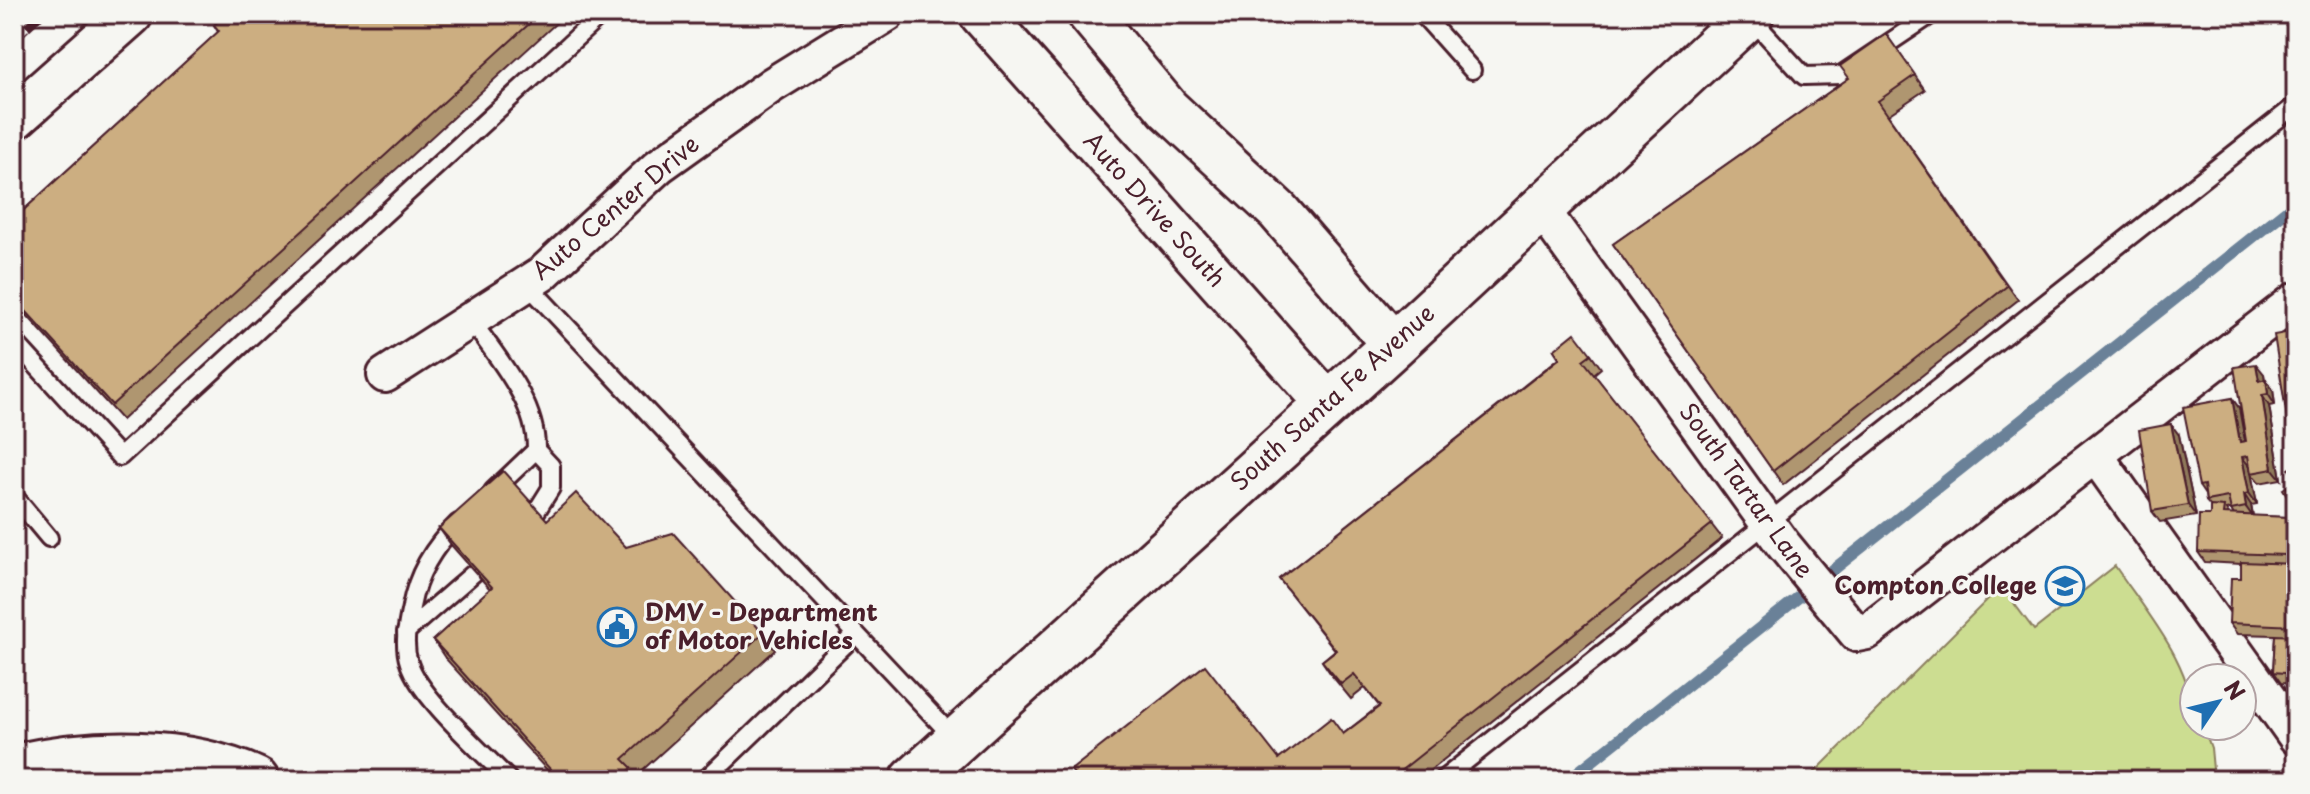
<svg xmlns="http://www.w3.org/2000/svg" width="2310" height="794" viewBox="0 0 2310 794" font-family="'Playpen Sans',sans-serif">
  <rect width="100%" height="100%" fill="#f6f6f2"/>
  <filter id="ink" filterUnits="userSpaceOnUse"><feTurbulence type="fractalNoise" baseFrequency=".0125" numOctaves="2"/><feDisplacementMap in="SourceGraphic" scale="16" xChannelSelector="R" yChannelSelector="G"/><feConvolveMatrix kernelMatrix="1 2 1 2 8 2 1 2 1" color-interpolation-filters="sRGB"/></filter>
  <g filter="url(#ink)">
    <path fill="#ccdd91" stroke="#8b7e5e" stroke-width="2" d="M2115 566C2148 615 2194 665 2194 726H2203L2211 748 2214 780H1807L2001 586 2034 630Z"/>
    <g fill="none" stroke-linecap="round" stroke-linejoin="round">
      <polyline stroke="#6a8198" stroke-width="12" points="1568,780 2296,203"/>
      <g stroke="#4a1f2b" stroke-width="22">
        <g id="service">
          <polyline points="1422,14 1472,70"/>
          <polyline points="1750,17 1804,76 1841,75 1932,14"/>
          <polyline points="527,284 955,739"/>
          <path d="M471 320C497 358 537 402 536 450L493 491"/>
          <polyline points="14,341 120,457 602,14"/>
          <polyline points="14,496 49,538"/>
          <polyline points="536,512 551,488 551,466 536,450"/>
          <path d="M458 523C433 547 417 574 411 607 407 625 403 645 409 663 420 698 483 752 509 780"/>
          <polyline points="406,632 475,572"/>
          <polyline points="705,780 856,634"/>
          <polyline points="1442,780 2296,105"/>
        </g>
      </g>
      <g stroke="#4a1f2b" stroke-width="40">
        <g id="minor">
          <polyline points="1540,207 1782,543 1857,634 1867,632 2296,300"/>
          <polyline points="385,375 542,274 659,166 772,85 887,14"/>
          <polyline points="2096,456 2296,737"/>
        </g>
      </g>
      <g stroke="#4a1f2b" stroke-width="48">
        <g id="tertiary">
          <polyline points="981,14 1328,404"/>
          <polyline points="1089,14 1168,109 1278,211 1394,345"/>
          <polyline points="14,118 131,14"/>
        </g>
      </g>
      <g stroke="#4a1f2b" stroke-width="50">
        <polyline id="secondary" points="913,780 1394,345 1751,14"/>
      </g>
      <g stroke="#4a1f2b" stroke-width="50">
        <path id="motorway" d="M14 767C91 750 183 747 256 780"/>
      </g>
      <use href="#service" stroke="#f6f6f2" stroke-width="16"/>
      <use href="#minor" stroke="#f6f6f2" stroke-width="34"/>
      <use href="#tertiary" stroke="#f6f6f2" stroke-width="42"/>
      <use href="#secondary" stroke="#f6f6f2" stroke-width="44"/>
      <use href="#motorway" stroke="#f6f6f2" stroke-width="44"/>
      <g stroke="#4a1f2b" stroke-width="9">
        <polyline id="rail" points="14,39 41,14"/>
      </g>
      <use href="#rail" stroke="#f6f6f2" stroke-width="6" stroke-dasharray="18" stroke-linecap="butt"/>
    </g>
    <g fill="#af966f" stroke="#4a1f2b" stroke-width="2" fill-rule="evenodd">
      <polygon points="226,14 566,14 122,420 14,301 14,219 218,32 214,25"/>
      <polygon points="1886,34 1925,90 1888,115 2018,300 1783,485 1613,244 1849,78"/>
      <polygon points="2296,331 2296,445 2290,437"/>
      <polygon points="1554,350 1591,354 1601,368 1594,374 1722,538 1418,780 1079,780 1071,770 1279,759 1343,734 1379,706 1365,688 1351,699 1332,676 1322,661 1335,650 1279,579 1559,358"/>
      <path d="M2264 374 2265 380 2273 390 2275 405 2269 406 2281 479 2259 483 2251 473 2250 467 2257 504 2251 505 2253 516 2288 517 2293 524H2296V555L2293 554 2294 564H2296V684L2281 683 2273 672 2275 635 2237 634 2229 623 2241 578V564L2205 562 2198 552 2210 515V506L2206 501 2205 495 2199 486 2239 408 2245 441H2246ZM2230 509 2231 510 2234 515H2229L2226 510Z"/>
      <polygon points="2179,435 2196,516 2160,522 2152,511"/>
      <polygon points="547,520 626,547 763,633 775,650 637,775 640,780 556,780 445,658 433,640 490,589 452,546 439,528"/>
    </g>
    <g fill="#8f7a5a" stroke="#4a1f2b" stroke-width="2">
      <polygon points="2256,364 2264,374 2266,391 2259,381"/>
      <polygon points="2266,379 2273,390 2275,405 2268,394"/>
      <polygon points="2262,395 2269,406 2281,479 2273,469"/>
      <polygon points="2232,398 2239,408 2247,452 2240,442"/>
      <polygon points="2171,424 2179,435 2196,516 2188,505"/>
      <polygon points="2242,457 2250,467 2257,504 2249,493"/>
      <polygon points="2244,494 2251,505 2253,517 2246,507"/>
      <polygon points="2286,544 2293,554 2294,565 2286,555"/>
    </g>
    <g fill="#ccae81" stroke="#4a1f2b" stroke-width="2">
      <polygon points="226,14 540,14 112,405 14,298 14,219 219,31 214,25"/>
      <polygon points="1886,34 1915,75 1878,101 2007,286 1773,471 1613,244 1849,78 1840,66"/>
      <polygon points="2296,331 2296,436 2290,437 2274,335"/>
      <polygon points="1575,333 1591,354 1583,360 1712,524 1389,780 1079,780 1071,770 1205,665 1279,759 1331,718 1343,734 1380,706 1354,674 1341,684 1322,661 1336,650 1279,579 1560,358 1554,350"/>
      <polygon points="2256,364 2259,381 2266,379 2268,394 2262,395 2273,469 2251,473 2248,456 2242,457 2249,493 2244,494 2246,507 2231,510 2228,497 2206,501 2204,485 2199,486 2183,407 2232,398 2240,442 2246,441 2234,367"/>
      <polygon points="2171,424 2188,505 2152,511 2139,430"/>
      <polygon points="2296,465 2296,480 2289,469"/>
      <polygon points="503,471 547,520 576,493 626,547 673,533 763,633 623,759 632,768 619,780 560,780 433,640 492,587 439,528"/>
      <polygon points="2296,481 2296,504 2294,506 2283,489"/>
      <polygon points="2210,506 2224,507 2223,514 2288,517 2288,524 2296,524 2296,544 2286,544 2286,555 2198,552 2199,515 2210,515"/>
      <polygon points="2241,562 2296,564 2296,626 2229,623 2231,578 2241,578"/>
      <polygon points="2275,635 2296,636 2296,674 2273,672"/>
    </g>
  </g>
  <defs>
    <g id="university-ring" transform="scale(2)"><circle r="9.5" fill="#f6f6f2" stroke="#1f6fb2" stroke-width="1.5"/><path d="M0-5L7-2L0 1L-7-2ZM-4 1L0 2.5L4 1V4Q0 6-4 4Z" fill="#1f6fb2"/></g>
    <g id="civic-ring" transform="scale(2)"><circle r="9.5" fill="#f6f6f2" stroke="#1f6fb2" stroke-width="1.5"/><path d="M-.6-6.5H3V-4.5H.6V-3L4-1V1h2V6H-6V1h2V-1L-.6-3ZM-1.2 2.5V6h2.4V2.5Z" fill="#1f6fb2"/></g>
  </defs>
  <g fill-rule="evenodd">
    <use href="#university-ring" x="2065" y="586"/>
    <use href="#civic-ring" x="617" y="627"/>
  </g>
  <g text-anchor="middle" stroke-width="6" stroke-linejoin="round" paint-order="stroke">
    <g font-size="24" fill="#4a1f2b" stroke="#f6f6f2">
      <text transform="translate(616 208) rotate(-40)" y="8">Auto Center Drive</text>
      <text transform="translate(1154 210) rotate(48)" y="8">Auto Drive South</text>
      <text transform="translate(1333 398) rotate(-42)" y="8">South Santa Fe Avenue</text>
      <text transform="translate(1746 491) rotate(54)" y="8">South Tartar Lane</text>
    </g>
    <g font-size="24" font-weight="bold" fill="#4a1f2b" stroke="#f6f6f2" text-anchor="end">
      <text x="2037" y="594">Compton College</text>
      <text x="645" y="621" text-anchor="start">DMV - Department<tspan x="645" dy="28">of Motor Vehicles</tspan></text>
    </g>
  </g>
  <rect width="2310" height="794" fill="none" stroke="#f6f6f2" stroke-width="48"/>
  <rect x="24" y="24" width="2262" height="746" fill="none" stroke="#4a1f2b" stroke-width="3" filter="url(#ink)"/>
  <g transform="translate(2218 702) rotate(55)"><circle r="38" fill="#f6f6f2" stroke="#b1a0a2" stroke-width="2"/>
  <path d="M0-6L14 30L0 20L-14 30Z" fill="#1f6fb2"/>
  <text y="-12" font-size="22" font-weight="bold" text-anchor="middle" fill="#4a1f2b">N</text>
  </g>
</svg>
